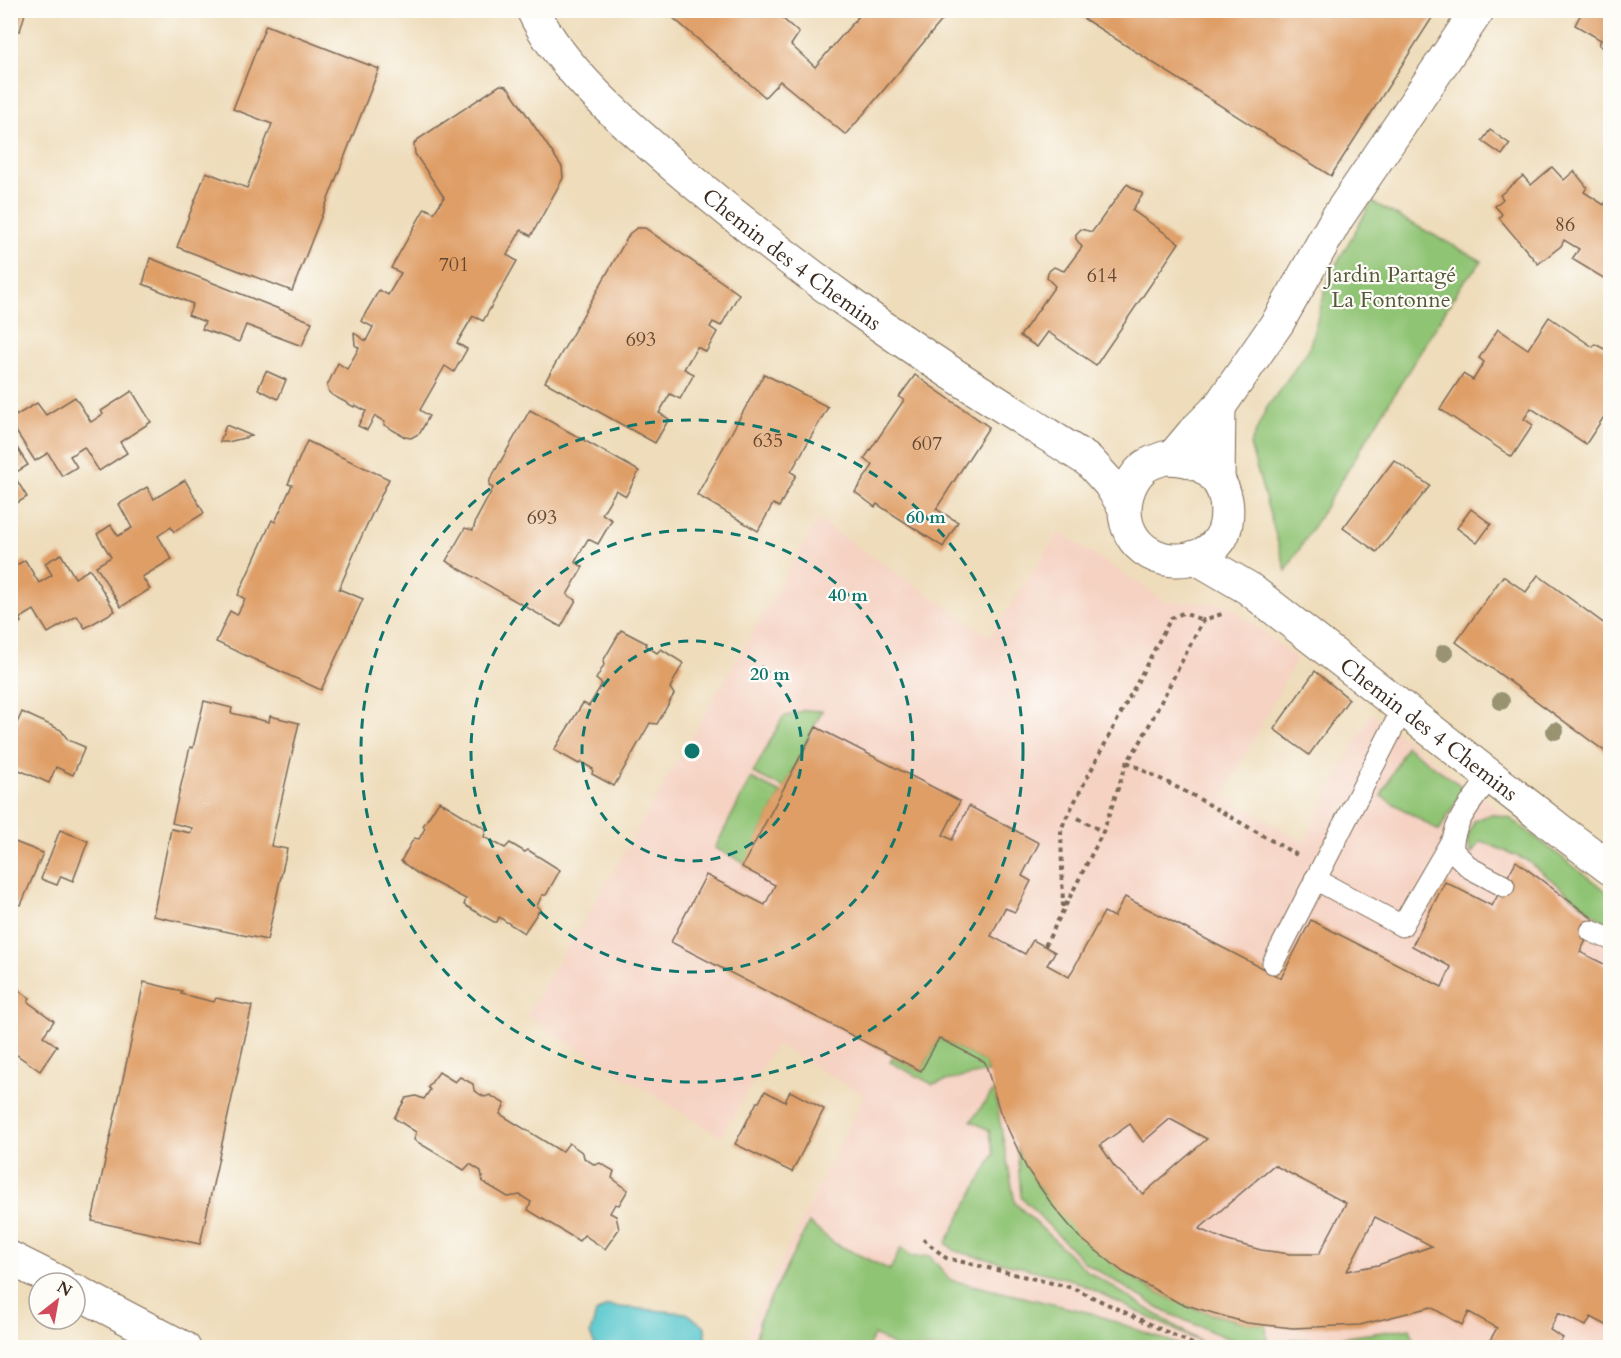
<svg xmlns="http://www.w3.org/2000/svg" width="1621" height="1358" viewBox="0 0 1621 1358" font-family="Cardo,serif">
  <rect width="100%" height="100%" fill="#fdfcf7"/>
  <filter id="ink" filterUnits="userSpaceOnUse"><feTurbulence type="fractalNoise" baseFrequency=".0167" numOctaves="2"/><feDisplacementMap in="SourceGraphic" scale="12" xChannelSelector="R" yChannelSelector="G"/><feConvolveMatrix kernelMatrix="1 2 1 2 8 2 1 2 1" color-interpolation-filters="sRGB"/></filter>
  <filter id="wash" filterUnits="userSpaceOnUse"><feTurbulence type="fractalNoise" baseFrequency=".008" numOctaves="4" result="noise"/><feDisplacementMap in="SourceGraphic" scale="24" xChannelSelector="R" yChannelSelector="G"/><feGaussianBlur stdDeviation="1.35" result="paint"/><feColorMatrix in="noise" values="0 0 0 0 0 0 0 0 0 0 0 0 0 0 0 0 0 1.4 0 .05"/><feComposite in="paint" operator="in"/></filter>
  <g filter="url(#wash)">
    <rect width="100%" height="100%" fill="#eedcba"/>
    <polygon fill="#f5d2c2" points="818,520 990,636 1059,532 1165,601 1227,604 1297,658 1224,795 1303,842 1371,713 1610,894 1610,1347 743,1347 753,1317 864,1095 776,1044 721,1137 526,1016 565,949 572,941"/>
    <g fill="#90c475" stroke="#66774a" stroke-width="1.5">
      <polygon points="1372,202 1482,261 1461,285 1286,571 1250,445 1266,409 1309,349 1329,277"/>
      <polygon points="805,710 822,711 784,788 753,773 783,717"/>
      <polygon points="1406,746 1464,788 1439,831 1381,796"/>
      <polygon points="751,778 781,793 745,863 715,848"/>
      <polygon points="1491,814 1510,818 1610,894 1610,926 1526,860 1481,841 1471,854 1467,839 1474,821"/>
      <polygon points="939,1038 985,1062 988,1072 932,1084 890,1062 893,1057 921,1071"/>
      <polygon points="994,1090 1015,1203 1087,1271 1202,1343 1073,1280 955,1251 946,1243 994,1154 989,1130 971,1121"/>
      <path d="M1017 1147C1034 1185 1053 1206 1083 1234 1096 1247 1109 1262 1124 1272 1165 1301 1216 1320 1266 1325L1267 1340 1234 1341 1166 1312 1085 1263 1021 1197Z"/>
      <polygon points="809,1223 834,1243 890,1270 901,1248 913,1257 930,1256 950,1280 1091,1313 1185,1347 898,1348 874,1335 868,1347 754,1347 760,1319"/>
      <polygon points="1410,1328 1416,1347 1285,1347 1292,1339 1325,1340"/>
    </g>
    <polygon fill="#5ac8ce" stroke="#4a7976" stroke-width="1.5" points="607,1306 686,1313 705,1327 705,1347 596,1347 590,1334 596,1313"/>
    <g id="blocks">
      <g fill="#df9e66" fill-rule="evenodd">
        <polygon points="10,10 26,10 20,31 10,29"/>
        <polygon points="664,10 773,10 799,33 791,45 815,67 864,10 947,10 949,12 846,135 780,81 765,97"/>
        <polygon points="1081,10 1420,10 1432,18 1331,176 1078,15"/>
        <polygon points="1583,10 1610,10 1610,52 1599,45 1601,40 1575,25"/>
        <polygon points="266,25 379,69 292,291 177,247 206,172 247,188 272,124 233,109"/>
        <polygon points="500,85 506,86 510,90 562,167 563,178 531,236 521,230 507,255 517,261 483,321 473,316 457,343 467,349 454,372 445,366 420,410 429,416 420,433 411,438 405,437 384,425 385,422 375,416 367,430 358,426 366,411 355,405 354,407 332,395 329,392 327,386 338,363 347,369 359,348 355,345 354,333 366,341 373,327 361,321 379,290 388,295 401,273 391,268 425,208 434,213 444,197 415,154 414,144 417,140"/>
        <polygon points="1490,130 1510,144 1502,155 1482,141"/>
        <polygon points="1552,167 1564,180 1574,171 1587,187 1584,192 1604,205 1610,195 1610,282 1572,259 1579,249 1564,240 1561,246 1538,264 1499,218 1502,214 1495,206 1503,199 1500,195 1523,176 1531,185"/>
        <polygon points="1127,184 1143,194 1132,210 1179,243 1096,365 1048,332 1037,347 1020,336 1055,286 1047,278 1048,272 1054,267 1064,271 1082,247 1076,239 1076,234 1081,229 1092,232"/>
        <polygon points="637,228 645,228 739,294 721,326 713,322 710,327 717,332 706,352 697,347 684,369 694,374 680,399 670,394 659,413 669,419 655,443 545,382 630,233"/>
        <polygon points="150,258 312,322 302,346 246,325 239,342 202,329 205,322 188,315 193,304 143,284"/>
        <polygon points="1549,317 1593,347 1595,344 1610,352 1610,414 1607,412 1586,444 1531,408 1524,419 1533,425 1512,457 1440,409 1463,374 1473,380 1484,362 1479,358 1498,329 1528,349"/>
        <polygon points="266,371 286,380 278,399 258,389"/>
        <polygon points="764,374 828,407 791,472 796,475 779,507 773,504 758,531 697,495"/>
        <polygon points="915,375 989,427 936,509 958,522 943,547 877,504 875,507 855,492 873,465 864,459 904,400 899,397"/>
        <polygon points="132,391 151,422 120,442 127,453 99,471 84,447 70,456 77,467 62,476 48,453 35,461 10,422 10,419 37,403 46,415 75,397 91,422 103,414 101,411"/>
        <polygon points="530,410 639,471 626,496 616,490 602,514 612,520 598,544 588,539 575,562 583,567 567,595 576,600 561,627 446,561 465,528 473,530 476,520 493,488 489,486 490,480"/>
        <polygon points="226,425 252,436 228,442 220,442"/>
        <polygon points="10,437 28,465 13,474 27,497 12,506"/>
        <polygon points="307,441 389,479 363,533 339,589 363,599 321,690 216,642 230,611 237,615 245,599 238,595 272,520 275,522 292,485 288,484"/>
        <polygon points="1394,460 1430,486 1377,552 1343,528"/>
        <polygon points="185,480 204,513 174,532 171,527 158,536 172,559 142,577 150,589 121,607 96,566 111,557 97,534 111,525 118,536 132,528 119,504 147,487 154,499"/>
        <polygon points="1471,509 1491,524 1477,543 1457,528"/>
        <polygon points="61,554 75,578 90,569 115,611 85,628 77,616 48,633 34,610 19,619 21,622 10,628 10,569 25,560 39,583 52,575 45,563"/>
        <polygon points="1538,575 1610,628 1610,755 1456,642 1503,576 1526,592"/>
        <polygon points="621,630 646,643 646,646 657,653 661,649 683,663 670,688 674,694 657,724 650,723 614,786 592,774 593,769 581,762 579,764 554,750 583,703 589,706 602,684 596,679 604,665 603,661"/>
        <polygon points="1315,671 1349,699 1309,755 1274,729"/>
        <polygon points="204,701 232,708 231,713 269,722 270,716 299,723 271,846 287,849 267,940 153,916 171,829 191,833 192,828 172,823 190,747 193,748"/>
        <polygon points="22,712 61,730 68,740 85,747 73,775 56,767 49,783 10,766 10,739"/>
        <path d="M816 727 960 801 943 835 952 840 969 806 1039 843 1022 876 1031 881 1015 912 1005 908 991 936 1025 954 1033 940 1055 952 1047 965 1069 977 1104 912 1114 917 1125 897 1281 978 1311 920 1442 987 1451 967 1412 946 1445 882 1492 906 1516 861 1596 921 1580 952 1610 967V1327L1591 1317 1586 1326 1558 1313 1550 1330 1563 1338 1557 1347H1486L1497 1328 1469 1312 1462 1325 1431 1307 1360 1325 1293 1328 1247 1323 1179 1303 1123 1272 1079 1237 1053 1206 1027 1169 1000 1112 985 1062 939 1038 921 1071 671 942 706 875 765 905 775 885 742 867ZM1170 1119 1207 1139 1143 1194 1114 1166 1100 1145 1130 1124 1143 1142ZM1274 1165 1346 1203 1319 1254H1290L1261 1250 1228 1241 1199 1229ZM1375 1217 1432 1246 1378 1265 1347 1271Z"/>
        <polygon points="439,801 486,829 484,837 505,848 510,843 525,852 528,850 560,870 546,895 542,895 537,906 540,909 524,933 499,917 497,922 494,922 464,905 466,899 418,874 401,861 414,838 419,839 425,828 423,826"/>
        <polygon points="60,830 88,841 73,881 61,876 57,885 41,879"/>
        <polygon points="10,840 43,853 21,905 16,904 11,919"/>
        <polygon points="144,982 182,991 181,994 214,1002 216,998 252,1006 200,1244 92,1221"/>
        <polygon points="10,984 30,998 28,1002 54,1021 43,1036 57,1046 40,1071 10,1050"/>
        <polygon points="439,1072 455,1082 460,1077 473,1084 474,1090 481,1095 485,1097 490,1095 505,1104 500,1114 562,1152 569,1143 583,1153 584,1158 595,1165 600,1163 614,1171 612,1178 628,1190 619,1205 615,1204 610,1213 616,1216 619,1229 605,1249 584,1235 579,1241 528,1210 531,1202 520,1195 508,1197 483,1182 481,1171 470,1164 464,1170 414,1140 416,1132 394,1118 406,1098 416,1096 424,1099 430,1090 428,1087"/>
        <polygon points="765,1091 785,1102 790,1091 824,1109 792,1172 735,1144 757,1102 759,1102"/>
      </g>
    </g>
  </g>
  <g filter="url(#ink)">
    <use href="#blocks" fill-opacity="0" stroke="#7a6855" stroke-width="1.5"/>
    <g fill="none" stroke-linecap="round" stroke-linejoin="round">
      <g stroke="#7a6855" stroke-width="23">
        <g id="lane">
          <path d="M1490 776C1475 799 1450 823 1453 851L1470 868 1504 886"/>
          <polyline points="1315,879 1402,926 1452,840"/>
          <polyline points="1591,931 1610,939"/>
          <polyline points="1273,963 1403,708"/>
        </g>
      </g>
      <g stroke="#7a6855" stroke-width="35">
        <g id="street">
          <path id="s1" d="M533 10C561 70 630 128 679 170 735 217 792 262 850 304 928 360 1009 410 1089 461L1109 483 1124 506"/>
          <path d="M1164 458C1204 457 1232 480 1226 523 1224 537 1216 547 1203 554 1160 574 1115 542 1127 495 1130 484 1134 476 1143 468 1148 463 1157 461 1164 458Z"/>
          <polyline points="1172,458 1193,433 1219,407 1278,322 1337,218 1478,10"/>
          <polyline points="1218,481 1219,407"/>
          <path id="s2" d="M1195 557 1248 588 1562 832 1610 868"/>
          <polyline points="10,1258 60,1283"/>
          <polyline points="75,1291 184,1348"/>
        </g>
      </g>
      <g stroke="#7a6855" stroke-width="4" stroke-dasharray="4.5 4.5" stroke-linecap="butt">
        <polyline points="1127,762 1194,796 1297,855"/>
        <polyline points="1078,818 1103,832"/>
        <polyline points="1063,907 1061,830 1065,820 1171,618 1183,613 1203,620"/>
        <polyline points="1045,946 1103,832 1127,762 1141,741 1203,620 1222,614"/>
        <polyline points="923,1239 946,1258 1073,1288 1201,1348"/>
      </g>
      <use href="#lane" stroke="#fff" stroke-width="21"/>
      <use href="#street" stroke="#fff" stroke-width="33"/>
    </g>
    <g fill="#999372">
      <circle cx="1444" cy="653" r="9"/>
      <circle cx="1501" cy="701" r="9"/>
      <circle cx="1555" cy="731" r="9"/>
    </g>
  </g>
  <g fill="none" stroke="#0f766e" stroke-width="3" stroke-dasharray="10 8">
    <circle cx="692" cy="751" r="110"/>
    <circle cx="692" cy="751" r="221"/>
    <circle cx="692" cy="751" r="331"/>
  </g>
  <g text-anchor="middle" stroke-width="4.5" stroke-linejoin="round" paint-order="stroke">
    <g font-size="20" fill="#644730">
      <text x="1565" y="231">86</text>
      <text x="454" y="271">701</text>
      <text x="1102" y="282">614</text>
      <text x="641" y="346">693</text>
      <text x="768" y="447">635</text>
      <text x="927" y="450">607</text>
      <text x="542" y="524">693</text>
    </g>
    <g font-size="22" fill="#3b2a1e" stroke="#fdfcf7">
      <text dy="8" stroke="none"><textPath href="#s1" startOffset="362">Chemin des 4 Chemins</textPath></text>
      <text dy="8" stroke="none"><textPath href="#s2" startOffset="291">Chemin des 4 Chemins</textPath></text>
    </g>
    <g font-size="22" fill="#545838" stroke="#fdfcf7">
      <text x="1391" y="282">Jardin Partagé<tspan x="1391" dy="25">La Fontonne</tspan></text>
    </g>
  </g>
  <circle cx="692" cy="751" r="9" fill="#0f766e" stroke="#fdfcf7" stroke-width="3"/>
  <g font-size="18" text-anchor="middle" font-weight="bold" fill="#0f766e" stroke="#fdfcf7" stroke-width="4.5" stroke-linejoin="round" paint-order="stroke">
    <text x="926" y="523">60 m</text>
    <text x="848" y="601">40 m</text>
    <text x="770" y="680">20 m</text>
  </g>
  <rect width="1621" height="1358" fill="none" stroke="#fdfcf7" stroke-width="36"/>
  <g transform="translate(57 1301) rotate(31)"><circle r="28" fill="#fdfcf7" stroke="#afa8a0" stroke-width="1.5"/>
  <path d="M0-4.5L10 22L0 15L-10 22Z" fill="#d1495b"/>
  <text y="-9" font-size="16" font-weight="bold" text-anchor="middle" fill="#3b2a1e">N</text>
  </g>
</svg>
